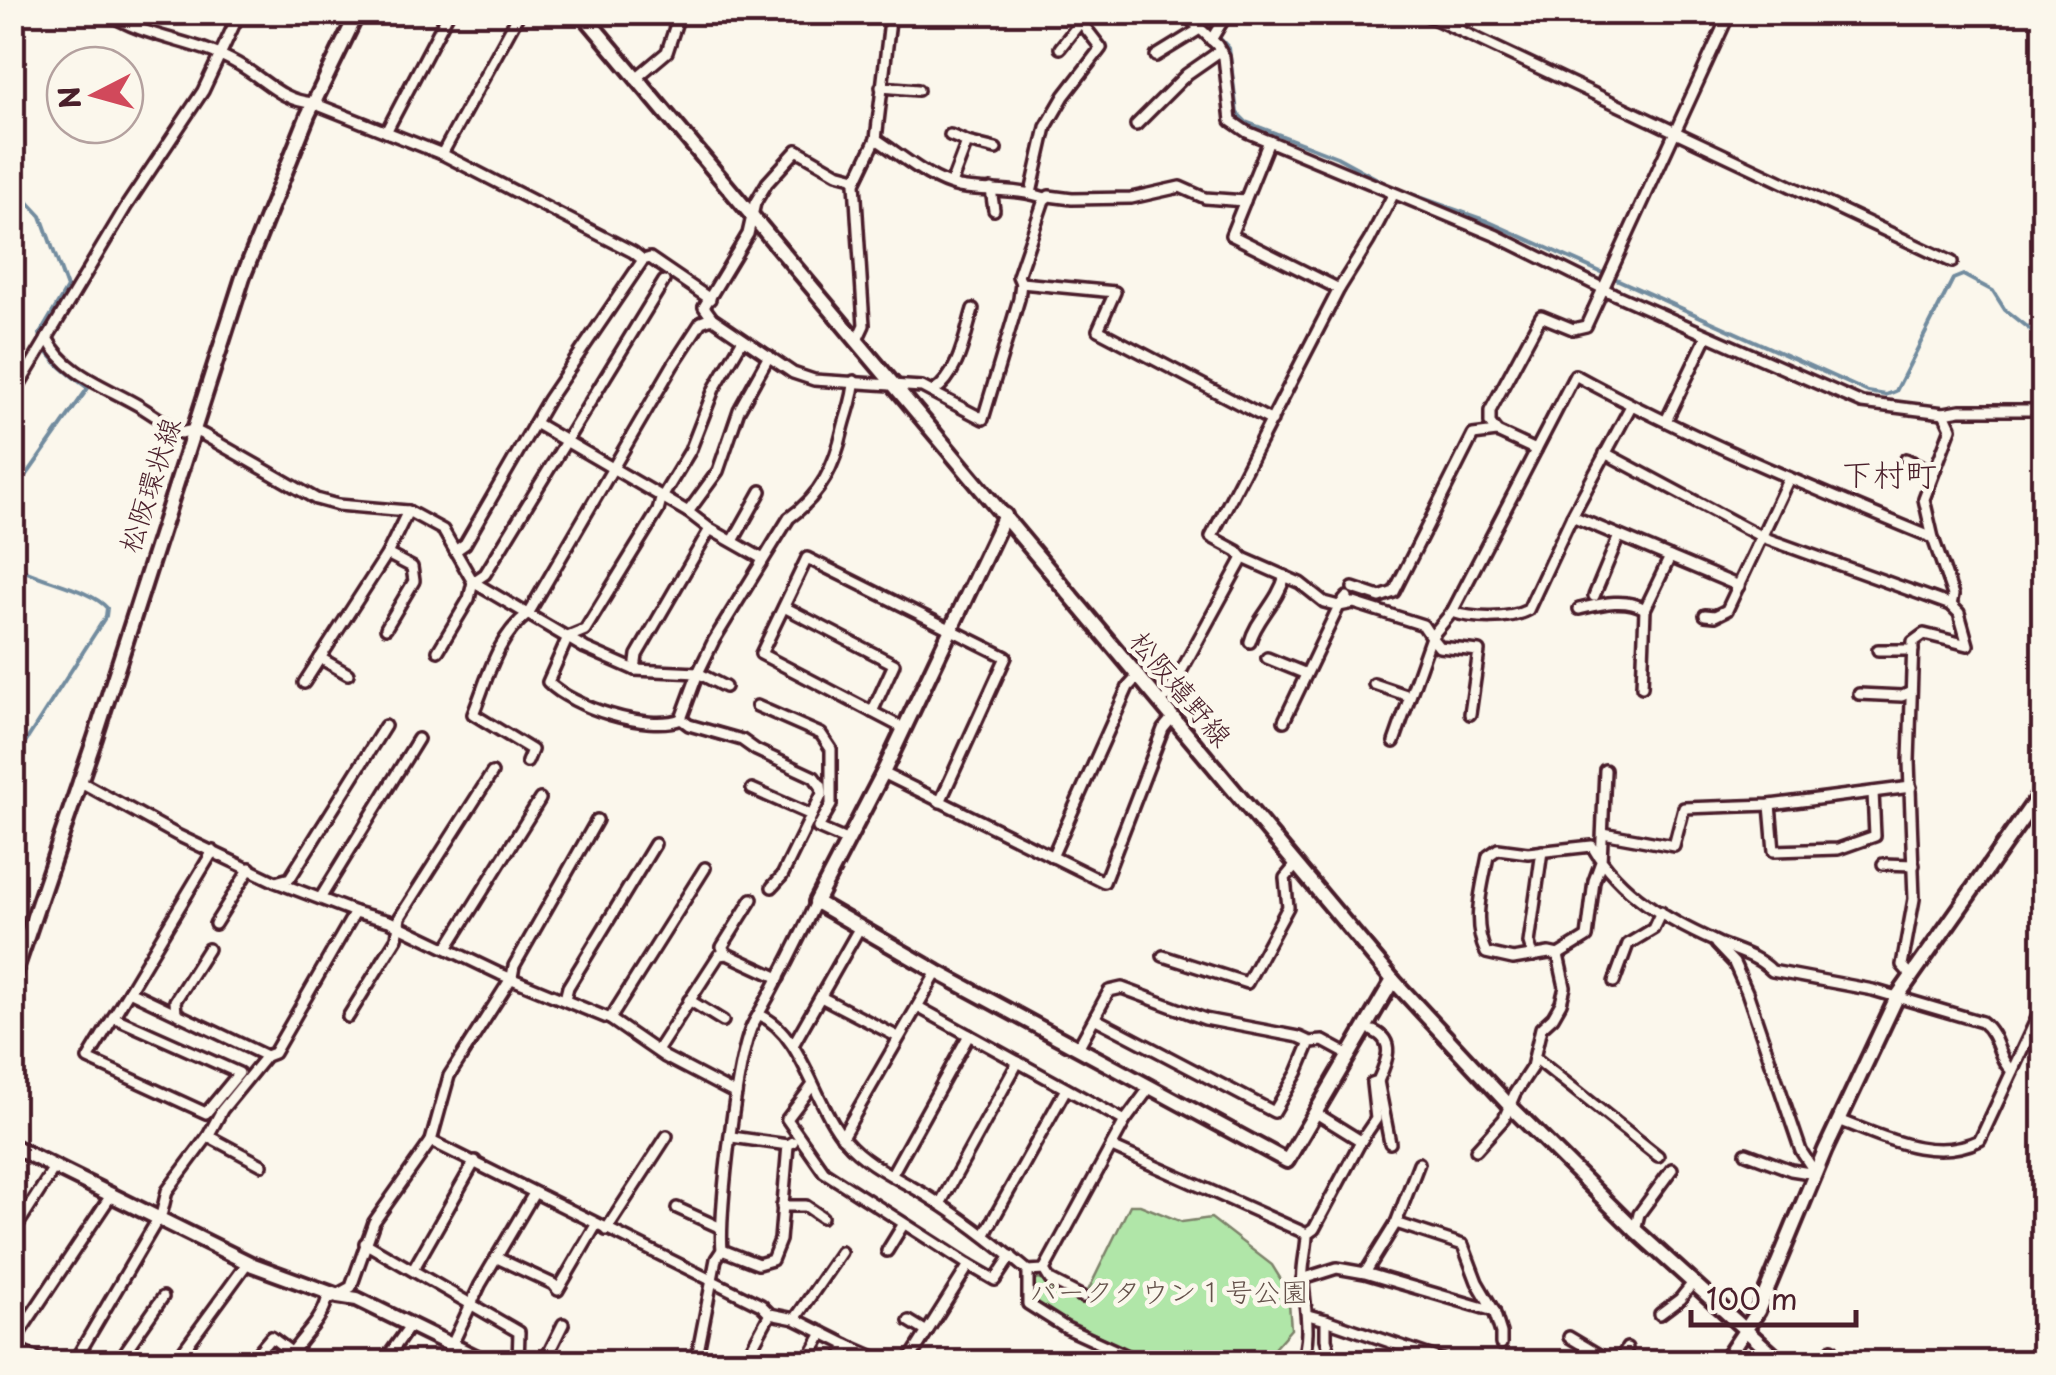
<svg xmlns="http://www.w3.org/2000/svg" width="2056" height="1375" viewBox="0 0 2056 1375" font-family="'Playpen Sans','Klee One',sans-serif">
  <rect width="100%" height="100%" fill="#fbf7ec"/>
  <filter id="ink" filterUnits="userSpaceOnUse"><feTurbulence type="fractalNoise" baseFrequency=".01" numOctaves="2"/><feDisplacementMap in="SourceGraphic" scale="20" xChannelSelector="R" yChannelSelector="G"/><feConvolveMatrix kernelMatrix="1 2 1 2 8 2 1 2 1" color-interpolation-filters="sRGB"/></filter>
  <g filter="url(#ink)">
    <path fill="#b0e6a8" stroke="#7d826a" stroke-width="2.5" d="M1130 1205H1140L1182 1222 1211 1218 1272 1265 1288 1291 1291 1329 1262 1362H1140L1138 1357C1104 1335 1067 1323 1032 1302L1031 1282 1038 1279 1083 1301Z"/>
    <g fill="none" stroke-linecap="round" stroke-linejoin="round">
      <g stroke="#728c9f" stroke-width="4">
        <polyline points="1195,12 1229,48 1237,113 1246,122 1337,157 1394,188 1487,221 1868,392 1886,395 1896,391 1953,279 1963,275 1993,291 2005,310 2044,341"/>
        <path d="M12 185 41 216 67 288 40 334C45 359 68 373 88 388L12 496"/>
        <path d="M12 565C38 580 91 589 107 608L106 616 12 763"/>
      </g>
      <g stroke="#4a1f2b" stroke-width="16">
        <g id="street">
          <path d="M106 12C146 39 197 40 238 64 265 79 281 101 313 103L442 154 633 252 643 260 650 258 710 299"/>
          <polyline points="1183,12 1217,45 1224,57 1231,121 1247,132 1497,236 1614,294 1862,403 1944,413 1960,410 2044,410"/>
          <polyline points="1420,12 1952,262"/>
          <polyline points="1211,40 1228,12"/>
          <polyline points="1060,48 1083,19"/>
          <polyline points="1156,56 1200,29"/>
          <polyline points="635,79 667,52 680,12"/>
          <polyline points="881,87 918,90"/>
          <polyline points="1136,125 1187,74 1220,51"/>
          <polyline points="386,132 449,12"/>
          <polyline points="950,135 967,142 951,184"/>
          <path d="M876 139C901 155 930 181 959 187 988 192 1018 188 1045 198"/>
          <polyline points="1269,141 1231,235 1339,289"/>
          <polyline points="967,142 996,149"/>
          <polyline points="442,154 520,12"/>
          <polyline points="856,178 837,173 797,150 767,183 755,203 748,234 704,307 712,318 793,373 814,380 922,387 983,419 1019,299 1021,283 1115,292 1098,330 1272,421"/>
          <polyline points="991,189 994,210"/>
          <polyline points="1031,193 1046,127 1064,96 1101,48 1084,26 1084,16 1089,12"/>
          <polyline points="1021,283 1018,276 1044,200 1049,196 1072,199 1131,198 1180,187 1205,198 1245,201"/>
          <path d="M47 338C67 376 106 386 141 407 154 415 167 424 180 433L194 430 204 435 316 499 338 505 408 511 443 530 473 582 585 648 635 670 698 673 714 640 789 518C821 495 835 465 843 429 847 412 854 398 854 381"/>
          <polyline points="857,340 864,325 855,183 876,139 891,12"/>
          <path d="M742 341 714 389 690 451 661 499 658 511 585 630 568 637 548 682C572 707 648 732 681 719L689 725 742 740 756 750 814 777 820 785"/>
          <path d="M934 391C959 375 965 335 973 309"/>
          <polyline points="12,397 127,205 203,91 240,12"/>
          <path d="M1631 406 1572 516 1528 610C1509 620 1473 619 1452 612L1575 375C1690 438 1812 488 1933 538"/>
          <polyline points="1944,413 1951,428 1924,499 1933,538 1953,595 1951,605"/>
          <polyline points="1666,421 1707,336"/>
          <polyline points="535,423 688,512 710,529"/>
          <polyline points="1497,432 1536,450"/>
          <polyline points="1605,453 1762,537 1951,605 1959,613 1968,645 1924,634 1913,642 1909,761 1914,899 1902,965 1910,974"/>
          <polyline points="1906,459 1934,472"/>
          <polyline points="688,512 718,471 739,410 769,356"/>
          <polyline points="1572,516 1739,586"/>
          <polyline points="733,541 761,491"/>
          <polyline points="455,551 465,544 548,400 643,260"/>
          <polyline points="1243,558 1237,551 1211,537 1339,289 1369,241 1393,195"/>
          <polyline points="1353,588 1380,597 1394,592 1473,435 1497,432 1490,423 1490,411 1541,316 1573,329 1586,326 1730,12"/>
          <polyline points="1594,596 1619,536"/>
          <polyline points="784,607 894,664 872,712"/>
          <path d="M1579 609C1600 604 1625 597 1645 609"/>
          <polyline points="1452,612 1431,637 1439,647 1479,651 1470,714"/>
          <polyline points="1705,615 1715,616 1727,610 1789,478"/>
          <polyline points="386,628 414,581 412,567 387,554"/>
          <path d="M1250 642C1256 619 1278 602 1285 576"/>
          <polyline points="1878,650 1913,650"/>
          <polyline points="438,651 469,599 473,582 485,574 664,281"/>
          <polyline points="320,658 348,674"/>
          <polyline points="1267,658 1304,673"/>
          <polyline points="635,670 637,655 710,529 763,559"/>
          <polyline points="304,683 387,554 408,511"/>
          <polyline points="1374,684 1409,696"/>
          <polyline points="1642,687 1645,609 1670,557"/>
          <polyline points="1859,694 1902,696 1911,692"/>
          <polyline points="1167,697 1243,558 1300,583 1324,602 1339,606 1354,603 1423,625 1431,637 1394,742"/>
          <polyline points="757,706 821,734 831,749 831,805 818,828 848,841"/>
          <polyline points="681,719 698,673 725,687"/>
          <polyline points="1284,721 1339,606 1347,597"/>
          <polyline points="903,728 761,654 807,558 1006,657 940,802"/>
          <path d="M527 762 532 750 473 714C487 681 496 637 528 614L673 365 701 322 712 318"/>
          <path d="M1605 770 1601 862 1594 881 1587 937 1558 955 1549 953 1513 959 1486 953C1471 922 1482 888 1488 856L1498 849 1528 853 1592 846C1620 894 1667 920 1716 942 1735 951 1757 955 1772 971L1873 990 1982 1022C2000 1036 1997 1059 2012 1071"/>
          <polyline points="883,773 1104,882 1163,729 1172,718"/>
          <polyline points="79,781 177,835 276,882 355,912 389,921 500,974 610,1019 665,1057 736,1094"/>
          <polyline points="752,789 811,815"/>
          <polyline points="1770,805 1774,851 1838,849 1875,836 1873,792"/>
          <polyline points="1603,833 1674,846 1684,808 1770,805 1911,787"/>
          <polyline points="213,851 129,991 266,1056"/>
          <polyline points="1052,857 1128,687 1138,676"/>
          <polyline points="1883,864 1914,865"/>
          <polyline points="279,881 290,878 385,726"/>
          <polyline points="772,887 782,876 822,794 821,785"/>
          <polyline points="321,897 418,739"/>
          <polyline points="215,924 250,868"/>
          <polyline points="1716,944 1734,963 1747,992 1801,1151 1816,1174 1791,1170 1746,1153"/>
          <polyline points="447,948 540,799"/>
          <polyline points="727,954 722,947 752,899"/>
          <polyline points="1163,956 1247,983 1288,907 1285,878 1296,865"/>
          <polyline points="1533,956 1529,943 1542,851"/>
          <polyline points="1614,982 1628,944 1653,929 1661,912"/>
          <polyline points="821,997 898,1037"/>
          <polyline points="565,999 568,987 655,844"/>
          <polyline points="689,1000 723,1021"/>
          <polyline points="918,1007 1125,1121"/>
          <polyline points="176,1013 175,1001 208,949"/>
          <path d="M760 1015C803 1034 815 1107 846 1141 866 1165 902 1180 929 1197 964 1219 996 1244 1028 1271L1044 1270 1125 1121 1150 1087"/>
          <polyline points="113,1017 239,1073 206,1113 88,1059 129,991"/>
          <polyline points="348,1017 397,938 400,917 492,773"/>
          <polyline points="610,1019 705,868"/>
          <polyline points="1096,1019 1274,1112 1297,1073 1310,1042 1323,1041 1347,1054"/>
          <polyline points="793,1045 860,927"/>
          <polyline points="1078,1048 1109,991 1122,988 1205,1019 1299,1037 1310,1042"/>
          <polyline points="657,1051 719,955 727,954 779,978"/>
          <polyline points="1535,1058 1658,1156"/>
          <polyline points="1378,1081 1390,1143"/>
          <polyline points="812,1086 787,1119 824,1172 969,1265"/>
          <path d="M1839 1120C1884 1137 1933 1163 1980 1140L2044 1003"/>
          <polyline points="208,1136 262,1165"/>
          <polyline points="732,1137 788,1145 793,1142"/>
          <polyline points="842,1137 937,972"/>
          <polyline points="431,1141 761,1305 770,1314 795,1319 847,1345 839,1362"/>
          <path d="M1361 1141 1376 1119 1372 1083 1378 1081C1386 1063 1397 1041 1373 1031"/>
          <polyline points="1112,1147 1307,1234"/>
          <polyline points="1476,1150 1504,1119 1515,1093 1532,1067 1541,1028 1553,1017 1561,1003 1565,987 1558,955"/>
          <polyline points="892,1174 969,1035"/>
          <polyline points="940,1204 1018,1062"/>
          <polyline points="782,1206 806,1206 822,1217"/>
          <polyline points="677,1208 719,1227"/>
          <polyline points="1396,1223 1419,1163"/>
          <polyline points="606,1230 667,1136"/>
          <polyline points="1635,1230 1639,1214 1672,1169"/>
          <polyline points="12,1234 55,1167"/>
          <polyline points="985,1234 1066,1089"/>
          <polyline points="365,1243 519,1332 518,1362"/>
          <polyline points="722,1250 758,1264 772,1260 780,1240 788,1145"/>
          <polyline points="887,1251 903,1225"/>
          <polyline points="497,1258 553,1284 558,1290 596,1225"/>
          <polyline points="413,1270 475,1161"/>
          <polyline points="1044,1270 1050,1280 1083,1297"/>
          <polyline points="1028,1271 1028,1304 1066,1328 1130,1357 1133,1362"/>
          <polyline points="1302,1279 1337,1268 1365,1273 1494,1311 1477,1282 1463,1245 1396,1223 1365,1273"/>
          <polyline points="1494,1311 1501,1333 1501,1344"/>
          <polyline points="1660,1314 1680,1299 1692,1284"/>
          <polyline points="1308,1315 1326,1320 1326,1339 1333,1362"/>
          <polyline points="795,1319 841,1252"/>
          <polyline points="1326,1320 1448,1362"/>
          <polyline points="909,1321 927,1332"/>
          <polyline points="1569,1337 1611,1362"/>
          <polyline points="12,1344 112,1194"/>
          <polyline points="847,1345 886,1362"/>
          <polyline points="12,1346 44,1362"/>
          <polyline points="74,1362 162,1212 167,1191 208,1136 222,1110 266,1056 274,1053 355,912"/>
          <polyline points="118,1362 163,1297"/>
          <polyline points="175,1362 248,1262"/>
          <polyline points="250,1362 271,1337 291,1352"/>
          <path d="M288 1362C294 1342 320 1326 327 1300L351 1287 374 1222 431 1141 449 1076 512 977 514 966 597 820"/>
          <polyline points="384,1362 409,1327"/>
          <polyline points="444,1362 480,1285 533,1195"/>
          <polyline points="544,1362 563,1324"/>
          <path d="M696 1362 716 1259 722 1250C718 1214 737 1054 753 1024 776 984 797 944 816 902"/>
          <polyline points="744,1362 770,1314"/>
          <polyline points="807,1362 823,1333"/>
          <polyline points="908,1362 969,1265 995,1280 1011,1256"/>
          <path d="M1301 1362C1312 1336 1305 1310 1303 1282 1301 1267 1307 1250 1307 1234L1314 1229 1361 1141 1316 1113"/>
          <polyline points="1619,1362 1627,1348"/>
          <polyline points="1822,1362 1832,1349"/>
        </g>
      </g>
      <g stroke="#4a1f2b" stroke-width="20">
        <g id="secondary">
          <polyline points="581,12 1393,980 1509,1105 1635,1230 1781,1362"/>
          <polyline points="1005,515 883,773 816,902 937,972 1287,1161 1393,980"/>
          <polyline points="12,981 95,738 243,277 308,115 358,12"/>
          <polyline points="12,1146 253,1265 338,1296 357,1299 486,1362"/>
          <polyline points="1724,1362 1758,1311 1825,1150 1897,997 2044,788"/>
        </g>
      </g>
      <use href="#street" stroke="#fbf7ec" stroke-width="9"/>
      <use href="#secondary" stroke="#fbf7ec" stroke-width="12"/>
    </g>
  </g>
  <g text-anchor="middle" stroke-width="9" stroke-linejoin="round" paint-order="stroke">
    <g font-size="28" fill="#4a1f2b" stroke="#fbf7ec">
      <text transform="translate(150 485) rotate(-72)" y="10">松阪環状線</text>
      <text transform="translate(1181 689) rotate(50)" y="10">松阪嬉野線</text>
    </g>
    <g font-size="28" fill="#64514a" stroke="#fbf7ec">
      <text x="1169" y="1302">パークタウン１号公園</text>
    </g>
    <g font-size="32" fill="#4a1f2b" stroke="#fbf7ec">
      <text x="1889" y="486">下村町</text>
    </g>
  </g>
  <rect width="2056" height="1375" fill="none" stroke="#fbf7ec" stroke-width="50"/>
  <rect x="25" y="25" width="2006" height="1325" fill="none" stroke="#4a1f2b" stroke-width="4" filter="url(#ink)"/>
  <g transform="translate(95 95) rotate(264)"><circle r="48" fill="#fbf7ec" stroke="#b4a19f" stroke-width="2.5"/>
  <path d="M0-8L18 38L0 25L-18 38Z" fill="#d1495b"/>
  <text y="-15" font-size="28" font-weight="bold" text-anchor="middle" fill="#4a1f2b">N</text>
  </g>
  <path d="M1691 1310v15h165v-15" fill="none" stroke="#4a1f2b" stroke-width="5"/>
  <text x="1706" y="1310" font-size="30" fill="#4a1f2b" stroke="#fbf7ec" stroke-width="8" paint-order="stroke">100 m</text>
</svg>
